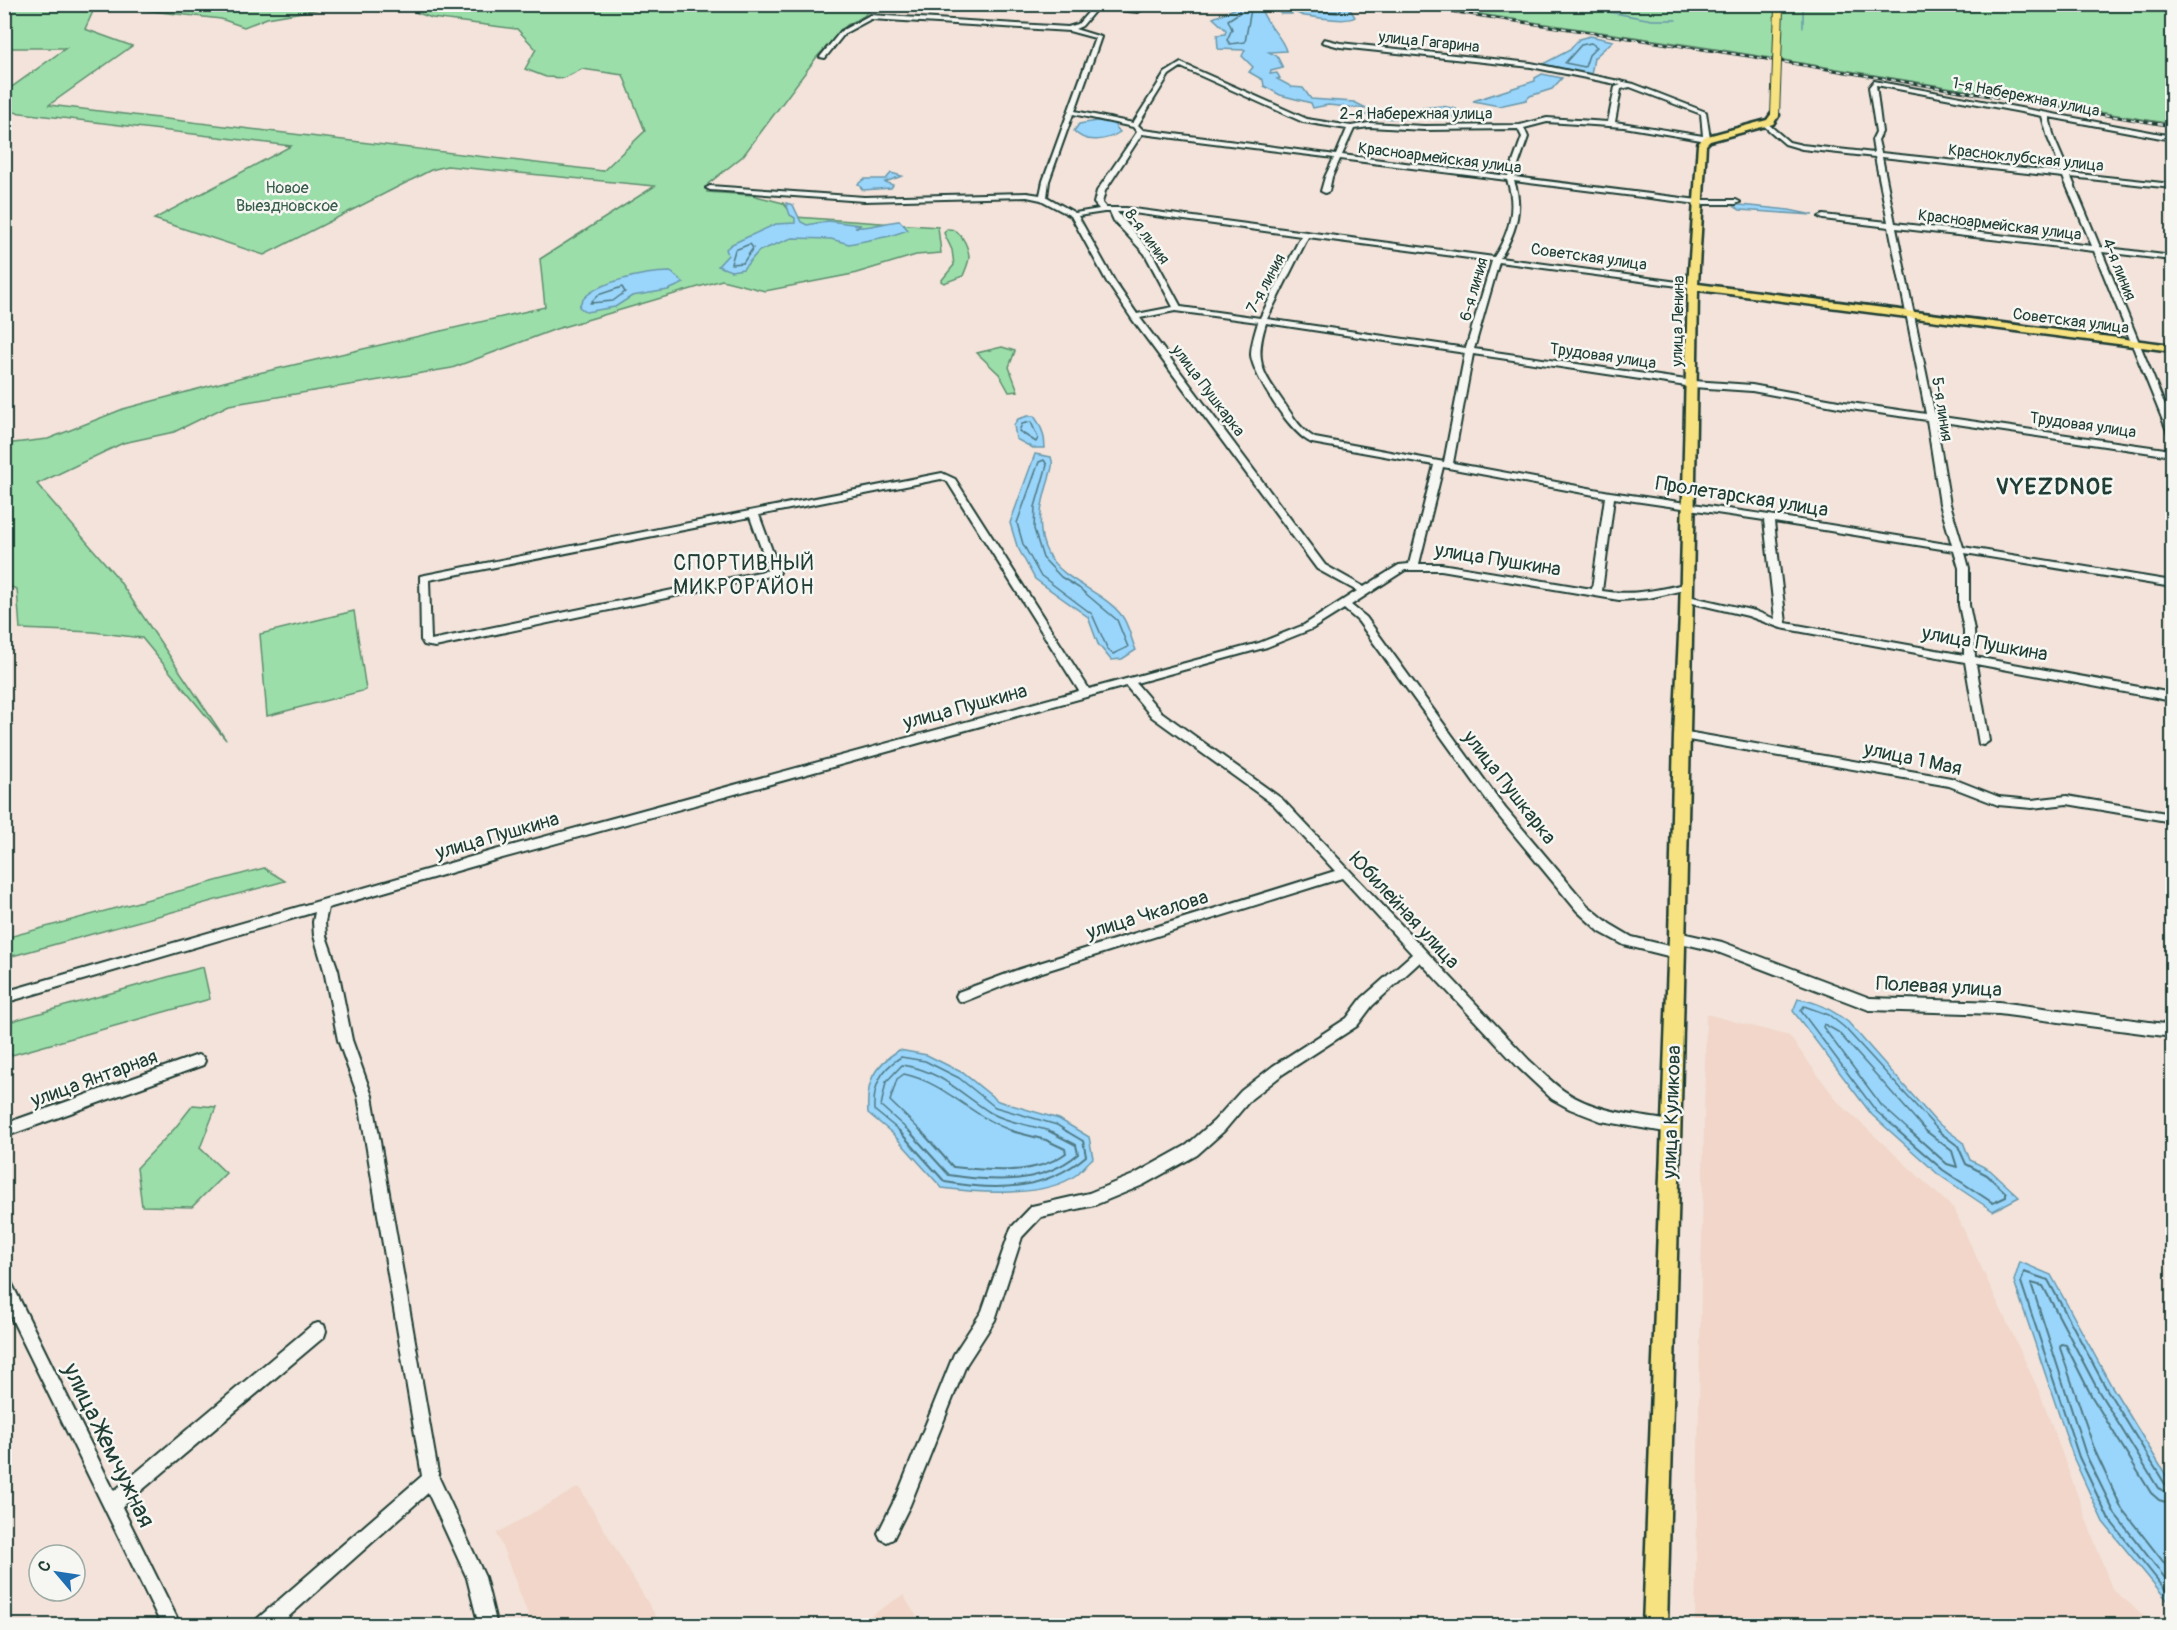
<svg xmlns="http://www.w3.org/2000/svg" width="2177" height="1630" viewBox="0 0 2177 1630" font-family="Pangolin,sans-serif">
  <rect width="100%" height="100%" fill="#f3e3da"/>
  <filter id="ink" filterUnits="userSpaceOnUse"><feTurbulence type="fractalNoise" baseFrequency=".0167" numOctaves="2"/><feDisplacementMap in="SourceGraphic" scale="12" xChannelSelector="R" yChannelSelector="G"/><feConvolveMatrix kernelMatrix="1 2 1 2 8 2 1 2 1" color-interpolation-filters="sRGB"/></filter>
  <g filter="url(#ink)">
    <g fill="#f1d6c9">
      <polygon points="1706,1014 1789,1036 1838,1102 1954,1209 2039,1391 2112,1589 2155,1625 1695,1625"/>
      <polygon points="579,1487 661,1625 532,1625 497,1533"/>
      <polygon points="903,1595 922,1625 856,1625"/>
    </g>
    <g fill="#9bdea9" stroke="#5d8e6e" stroke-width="1.5">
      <polygon points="2087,4 2172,12 2172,124 1716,49 1417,5"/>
      <polygon points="5,5 96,5 85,29 132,46 49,105 603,171 645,131 623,75 582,69 564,78 546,77 525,69 536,49 517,29 432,18 415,12 419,5 874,5 864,16 847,25 816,58 743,156 708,184 707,192 752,195 783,203 795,217 938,227 941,253 916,255 853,274 765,291 722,280 556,329 452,368 229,405 174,432 123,443 37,484 116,576 226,740 142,638 93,632 20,629 17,589 5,585 5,444 48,439 123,409 250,375 545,307 540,259 655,186 447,166 431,170 264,255 154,219 291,146 13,112 5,118 5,92 66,48 5,48"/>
      <polygon points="99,5 343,4 343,5 267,18 244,27 221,19"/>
      <path d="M947 229C960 228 968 245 969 257 969 262 965 271 963 276L944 283 941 281 954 265 952 250 944 233Z"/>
      <polygon points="1002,347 1015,351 1009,367 1018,391 1009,392 999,374 977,353"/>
      <polygon points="354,611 366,690 267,716 260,634"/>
      <polygon points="264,868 285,881 5,958 5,938"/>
      <polygon points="203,967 210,999 5,1057 5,1023"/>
      <polygon points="193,1105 216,1107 200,1148 226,1173 192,1207 142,1206 137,1168 175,1128"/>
    </g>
    <g fill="#9ad5fb" stroke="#6998ab" stroke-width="1.5">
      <path d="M1233 5H1259L1256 9 1262 11C1267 26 1282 36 1286 51L1269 52 1277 56 1283 68 1271 71 1270 74 1277 73 1280 78 1277 79 1292 87 1303 88 1311 99 1354 102 1368 109 1328 105 1313 108 1311 103 1280 95 1264 86 1263 80 1249 72 1253 67 1242 56 1245 50 1218 49 1217 35 1225 34 1226 30 1213 18 1234 9Z"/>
      <path d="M1271 5H1340L1349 8 1355 17C1347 23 1317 17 1305 16 1300 16 1298 12 1292 11V14H1281L1275 8 1283 5Z"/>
      <polygon points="2087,5 2162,5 2172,6 2172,12"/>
      <polygon points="1590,36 1613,41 1594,58 1591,75 1543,64 1570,50 1579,39"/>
      <polygon points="1542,74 1562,78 1552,89 1530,96 1526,100 1499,106 1473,101 1535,81 1535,78"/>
      <path d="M1442 106 1456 109 1460 116C1442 117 1377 122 1365 115L1370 112 1405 114 1411 109Z"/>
      <path d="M1097 121 1113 123 1120 132C1108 140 1086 145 1074 131L1079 124Z"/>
      <polygon points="891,173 902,176 885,182 893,185 891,188 863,190 858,184 864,179 886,179"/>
      <path d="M786 203 793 205 801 222 807 225 828 221 861 225 855 227C867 229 885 222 900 221L908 230 890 236 849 244 831 239 792 238 759 251 743 269 731 271 718 266 728 255 726 249 732 244 776 224 795 223V218L790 215Z"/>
      <polygon points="1730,204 1789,210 1813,215 1740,210"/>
      <path d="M671 272 684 283 668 290 632 296 615 307 586 312 579 307C586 282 648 272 671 272Z"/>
      <path d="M1028 416H1034C1041 425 1045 436 1045 448H1033L1016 439 1014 425 1018 419Z"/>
      <path d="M1035 454 1051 457C1054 466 1051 469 1049 479 1041 504 1035 530 1048 554 1063 582 1104 591 1122 616 1129 625 1131 640 1136 650L1122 659 1111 660 1098 644 1088 617 1035 579 1017 546 1010 523Z"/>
      <path d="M1798 999C1818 1002 1832 1010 1848 1022L1936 1122 1963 1142 1970 1160 1990 1170 2019 1197 1993 1211 1939 1175 1872 1115 1793 1011Z"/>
      <path d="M899 1050 927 1055 963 1073 998 1101 1059 1119 1089 1137 1093 1158C1087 1163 1082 1170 1076 1175 1045 1198 978 1193 942 1188L892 1133 868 1113C866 1081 873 1067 899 1050Z"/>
      <polygon points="2020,1262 2051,1275 2111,1385 2172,1485 2172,1606 2103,1522 2074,1459 2014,1281"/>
    </g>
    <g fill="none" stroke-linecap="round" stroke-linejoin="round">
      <g stroke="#507a84" stroke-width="1.5">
        <polyline points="1239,4 1239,13 1228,20 1232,29 1227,40 1230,44 1245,42 1252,4"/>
        <polyline points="1281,4 1285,8 1297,5 1306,10 1338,13 1341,11 1340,4"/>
        <polygon points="1591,43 1597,47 1589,55 1585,67 1565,63 1581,45"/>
        <polygon points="750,244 753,248 743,263 731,264 735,250"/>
        <polygon points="622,287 625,292 613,301 590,303 598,295"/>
        <polygon points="1031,422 1038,438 1036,442 1019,431 1022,424"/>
        <polygon points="1044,460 1047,465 1035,507 1034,529 1043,558 1061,577 1079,588 1117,620 1128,647 1113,654 1108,650 1092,614 1040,575 1023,544 1017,523 1039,462"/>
        <path d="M901 1132 874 1110C873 1086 880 1070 901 1057L925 1061 959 1078 995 1107 1057 1125 1068 1132"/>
        <path d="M910 1132 881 1106 886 1082 902 1065C942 1071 959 1093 991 1113 1008 1123 1035 1126 1054 1132"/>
        <path d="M922 1132 890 1101 897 1079 904 1074C947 1083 974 1120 1016 1132"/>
        <polyline points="1900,1132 1876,1111 1801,1011 1804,1006 1829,1015 1844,1027 1940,1132"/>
        <polyline points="1911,1132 1882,1106 1823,1027 1824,1024 1838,1032 1927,1132"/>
      </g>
      <g stroke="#507a84" stroke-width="2">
        <path d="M899 1131 945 1182C996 1191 1045 1191 1086 1156L1083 1141 1066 1131"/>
        <path d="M909 1131 949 1175C994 1182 1041 1185 1078 1154L1076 1145 1049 1131"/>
        <path d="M921 1131 953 1167C990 1171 1035 1176 1066 1153L1065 1149 1046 1140 1011 1131"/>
        <polyline points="1898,1131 1943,1170 1993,1203 2006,1197 2006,1193 1987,1175 1966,1164 1958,1146 1938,1131"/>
        <polyline points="1910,1131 1947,1164 1957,1167 1952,1151 1926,1131"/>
        <polyline points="2172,1487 2165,1484 2106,1388 2048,1280 2024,1272 2021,1282 2079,1457 2108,1518 2172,1598"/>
        <polyline points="2172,1495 2158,1488 2099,1392 2043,1286 2031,1283 2086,1455 2115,1514 2172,1587"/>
        <polyline points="2172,1504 2159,1500 2151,1493 2092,1397 2066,1345 2061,1344 2060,1348 2095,1451 2122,1509 2172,1573"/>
      </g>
      <g stroke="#6998ab" stroke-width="1.5">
        <polyline points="1566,4 1652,20 1676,20"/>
        <polyline points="1803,4 1803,27"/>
      </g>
      <g stroke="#1f3d34" stroke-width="4">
        <g id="minor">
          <path d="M1069 4H1095L1141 10 1138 12 1097 8 1082 26 1075 29 1101 37 1075 111 1133 123 1165 73 1181 63 1307 119 1351 126 1369 123 1424 126 1520 125 1547 118 1608 122 1615 87 1621 85 1531 67 1340 47 1322 42 1324 39 1340 43 1531 63 1634 84 1706 112 1710 139 1707 141 1624 127 1547 122 1524 128 1528 137 1514 177 1698 200H1736L1740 202 1736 204H1698L1514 181C1524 208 1515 235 1500 258L1693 284 1697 286 1693 288 1499 262 1474 349 1693 381 1752 385 1844 402 1926 414 1889 227 1823 219 1819 217 1823 215 1888 222 1875 157 1802 149 1785 144 1763 125V123H1767L1789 142 1802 145 1874 153 1872 140 1876 132 1869 87 1874 81 2172 136V140L2049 117 2054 138 2069 173 2172 184V188L2071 177 2100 247 2172 256V260L2102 252 2172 423V436L2168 433 2094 251 1896 228 1935 416 2172 450V456L1936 421 1950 504 1963 547 2172 581V587L1965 553 1969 568V605L1974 630 1975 657 2172 693V701L1976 664 1989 741 1983 745 1979 744 1965 662 1781 628 1748 616 1684 601 1683 599 1688 596 1755 611 1775 619 1764 520 1614 498 1602 591C1632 596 1659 590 1688 583L1692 584V588L1649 598 1619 600 1441 570H1405L1351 605 1366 617 1505 808 1587 905 1610 924 1632 937 1681 949 1683 953 1681 957 1676 958 1624 945 1600 932 1577 911 1497 814 1358 621 1344 609 1312 629 1267 647 1136 683 1160 711 1282 799 1529 1060C1540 1070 1551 1082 1564 1091 1595 1112 1635 1115 1671 1121L1676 1122 1678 1127 1676 1132 1671 1133 1601 1121 1570 1109 1552 1099 1519 1068 1420 962 1372 1006 1357 1026 1283 1074 1251 1099 1224 1131 1197 1155 1143 1185 1095 1205 1041 1217 1022 1237 995 1320 966 1365 910 1505 893 1539 887 1542 881 1539 878 1533 898 1493 954 1354 982 1311 1011 1228 1032 1206 1089 1193 1133 1175 1187 1145 1214 1121 1241 1091 1273 1066 1347 1018 1362 998 1412 954 1342 878 1023 978 963 1002 958 1000 956 996 958 992 1020 969 1335 871 1274 805 1152 717 1126 686 488 862 328 908 325 922 326 936 338 970 352 1040 372 1096 439 1478 485 1577 497 1626H479L467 1578 428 1493 278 1626H255L257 1619 422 1476 358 1096 338 1040 324 970 314 936 313 922 315 912 4 1003V992L488 852 1079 691 947 481 941 479 759 515 780 572 779 574 435 647 424 645 421 640 420 576 942 473 955 479 1089 689 1259 643 1304 625 1357 591 1317 569 1132 319 1107 282 1071 216 1041 200 1027 197 864 201 710 190 706 188 710 186 864 197 1027 193 1040 195 1043 181 1095 38 1069 31 871 19 845 33 825 58 820 57 841 31 870 15 1068 27 1078 24 1092 8ZM1181 67 1303 122 1347 129 1336 155 1143 130 1138 125 1169 75ZM1876 85 2042 116 2048 138 2062 172 1881 153 1878 140 1882 132ZM1630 87 1701 114 1703 136 1615 122 1621 89ZM1073 114 1133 127 1137 132 1097 191 1094 203 1099 209 1075 213 1047 197 1049 181ZM1369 127 1424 130 1518 129 1522 137 1508 176 1342 155 1354 129ZM1142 134 1334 158 1325 177 1321 191 1325 193 1329 191 1332 177 1340 159 1507 180C1517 207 1509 234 1494 257L1126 208H1106L1102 203 1105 191ZM1882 157 2063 177 2092 246 1895 223ZM1104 212H1110L1114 221 1145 254 1173 307 1137 314 1115 282 1078 216ZM1117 212H1126L1301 236 1260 318 1181 307 1152 253ZM1308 237 1492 261 1466 348 1267 319ZM1175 311 1258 322C1255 333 1251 344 1251 355 1253 376 1292 436 1312 443L1434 465 1409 564 1399 565 1364 587 1325 565 1140 318ZM1266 323 1465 353 1444 462 1315 438C1302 431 1294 418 1286 406 1264 374 1253 364 1266 323ZM1473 354 1693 387 1752 391 1844 408 1927 420 1940 504 1952 545 1769 515 1610 492 1453 463ZM1443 467 1605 497 1592 589 1441 564H1419ZM750 517 769 570 431 640 429 580ZM1774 522 1954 551 1959 568V605L1964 630V655L1786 623Z"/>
          <polygon points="1681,731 1951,778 1999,797 2032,800 2067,796 2172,814 2172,822 2067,804 2032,808 1998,805 1949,786 1677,738 1675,735"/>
          <polygon points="1677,932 1722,942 1870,998 1999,1002 2172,1025 2172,1037 1999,1014 1869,1010 1715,951 1672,941 1671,937 1672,933"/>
          <polygon points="198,1055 203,1057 205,1061 203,1065 4,1137 4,1124"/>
          <polygon points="4,1278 10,1280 114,1491 312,1325 318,1323 324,1325 326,1331 324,1337 122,1507 181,1626 162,1626 4,1303"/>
        </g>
      </g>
      <g stroke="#1f3d34" stroke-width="5">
        <path id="major" d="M1772 113 1779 115 1773 124 1710 141 1706 145 1698 284 2172 345V351L1698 290C1692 735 1679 1180 1667 1626H1643L1669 937 1674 735 1680 615 1688 286 1698 144 1704 137 1767 120Z"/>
      </g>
      <use href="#minor" fill="#f6f6f2" fill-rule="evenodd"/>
      <use href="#major" fill="#f7e281" fill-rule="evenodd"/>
      <g stroke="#1f3d34" stroke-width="3">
        <polyline id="rail" points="1402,4 1748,56 2172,126"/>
      </g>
      <use href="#rail" stroke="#f6f6f2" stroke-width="1.5" stroke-dasharray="4.5" stroke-linecap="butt"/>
      <g stroke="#1f3d34" stroke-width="10" stroke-linecap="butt">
        <polyline id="major-bridge" points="1775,115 1779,9"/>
      </g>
      <use href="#major-bridge" stroke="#f7e281" stroke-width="8"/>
    </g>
  </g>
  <g text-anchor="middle" stroke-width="5" stroke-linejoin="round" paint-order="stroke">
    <g font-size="16" fill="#1f3d34" stroke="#f6f6f2">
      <text transform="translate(1429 41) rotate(6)" y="6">улица Гагарина</text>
      <text transform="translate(2026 96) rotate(11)" y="6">1-я Набережная улица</text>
      <text x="1416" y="119">2-я Набережная улица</text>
      <text transform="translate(1440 157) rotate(7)" y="6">Красноармейская улица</text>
      <text transform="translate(2026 157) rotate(6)" y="6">Красноклубская улица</text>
      <text transform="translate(2000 224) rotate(7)" y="6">Красноармейская улица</text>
      <text transform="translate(1148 236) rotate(54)" y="6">8-я линия</text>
      <text transform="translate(1589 256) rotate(8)" y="6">Советская улица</text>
      <text transform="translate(2120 269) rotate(68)" y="6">4-я линия</text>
      <text transform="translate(1265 283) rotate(-62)" y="6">7-я линия</text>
      <text transform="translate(1473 289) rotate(-74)" y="6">6-я линия</text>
      <text transform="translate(2071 320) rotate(7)" y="6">Советская улица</text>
      <text transform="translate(1677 321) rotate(-89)" y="6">улица Ленина</text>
      <text transform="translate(1603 355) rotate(8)" y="6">Трудовая улица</text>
      <text transform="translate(1209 390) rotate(53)" y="6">улица Пушкарка</text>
      <text transform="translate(1943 409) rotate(81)" y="6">5-я линия</text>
      <text transform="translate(2083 424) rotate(8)" y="6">Трудовая улица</text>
    </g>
    <g font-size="16" fill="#385d4b" stroke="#f6f6f2">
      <text x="287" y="193">Новое<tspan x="287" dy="18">Выездновское</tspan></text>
    </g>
    <g font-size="20" fill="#1f3d34" stroke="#f6f6f2">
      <text transform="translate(1742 496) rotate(9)" y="7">Пролетарская улица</text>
      <text transform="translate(1498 559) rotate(9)" y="7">улица Пушкина</text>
      <text transform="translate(1985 643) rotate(10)" y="7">улица Пушкина</text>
      <text transform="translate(965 706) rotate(-15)" y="7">улица Пушкина</text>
      <text transform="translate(1913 758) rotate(12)" y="7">улица 1 Мая</text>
      <text transform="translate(1510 787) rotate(52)" y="7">улица Пушкарка</text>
      <text transform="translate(497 835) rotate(-16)" y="7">улица Пушкина</text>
      <text transform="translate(1405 910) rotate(47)" y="7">Юбилейная улица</text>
      <text transform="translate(1147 914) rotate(-17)" y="7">улица Чкалова</text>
      <text transform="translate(1939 986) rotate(3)" y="7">Полевая улица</text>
      <text transform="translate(94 1078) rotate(-20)" y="7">улица Янтарная</text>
      <text transform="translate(1671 1112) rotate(-88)" y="7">улица Куликова</text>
    </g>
    <g font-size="21" letter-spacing="1.5" fill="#1f3d34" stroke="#f6f6f2">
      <text x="744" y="570">СПОРТИВНЫЙ<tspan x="744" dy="24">МИКРОРАЙОН</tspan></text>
    </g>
    <g font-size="22" font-weight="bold" letter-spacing="1.5" fill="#1f3d34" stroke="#f6f6f2">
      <text x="2055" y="494">VYEZDNOE</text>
    </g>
    <g font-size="24" fill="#1f3d34" stroke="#f6f6f2">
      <text transform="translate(109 1445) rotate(64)" y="8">улица Жемчужная</text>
    </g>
  </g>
  <rect width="2177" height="1630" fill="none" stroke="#f6f6f2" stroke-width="24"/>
  <rect x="12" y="12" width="2153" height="1606" fill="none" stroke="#1f3d34" stroke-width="2" filter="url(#ink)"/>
  <g transform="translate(57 1573) rotate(299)"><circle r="28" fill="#f6f6f2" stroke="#a0aca6" stroke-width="1.5"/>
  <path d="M0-4.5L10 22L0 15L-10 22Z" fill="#1f6fb2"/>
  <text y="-9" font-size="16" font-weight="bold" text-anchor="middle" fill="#1f3d34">С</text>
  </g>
</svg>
